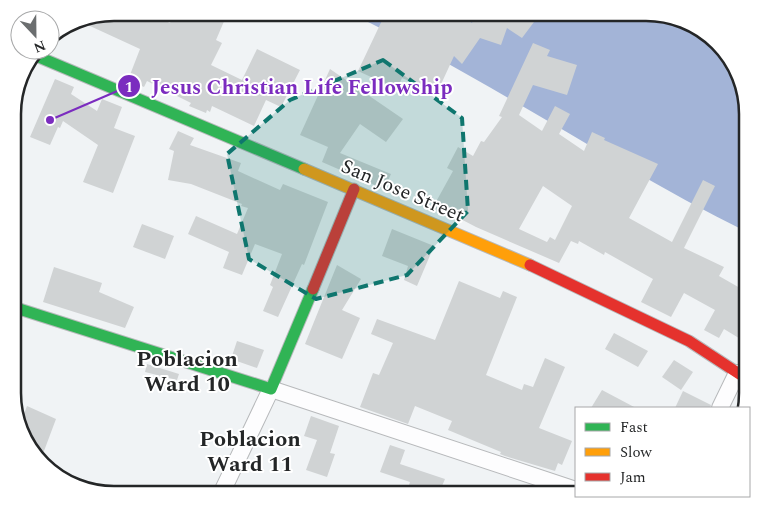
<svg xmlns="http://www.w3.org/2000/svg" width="760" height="507" viewBox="0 0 760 507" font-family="Spectral,serif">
  <rect width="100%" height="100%" fill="#f0f3f5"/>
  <path fill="#a3b4d7" d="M349 13H646L703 30 734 64 747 107V232C611 165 486 77 349 13Z"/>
  <g fill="#d0d3d4" fill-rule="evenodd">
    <polygon points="114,12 143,12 170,23 175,12 228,12 216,40 222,43 211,65 242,80 257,49 300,70 281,107 266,100 254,126 212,106 210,112 207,110 206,113 189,106 191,103 147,81 144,87 128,80 140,49 77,20"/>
    <polygon points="386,12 457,12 472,23 476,12 520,12 534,22 522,38 507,28 501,45 480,38 462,64 454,56 437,93 402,78 397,89 358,71"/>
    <path d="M533 43 550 50 547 56 577 65 567 95 533 85 519 115 542 131 555 106 570 114 559 134 584 151 592 132 605 138 604 140 658 164 629 218 672 242 703 180 715 186 684 248 724 267 719 276 747 292V343L724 329 719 338 704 330 715 310 684 293 671 317 641 302 653 279 605 252 604 255 579 241 578 244 571 241 559 263 476 227 453 215 452 217 432 209 453 171 447 168 458 147 473 156 481 141 484 142 502 117 499 116ZM543 186 572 206 555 240 550 237 547 242 519 229Z"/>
    <polygon points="330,69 403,119 386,142 360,124 340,153 391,174 384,189 322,162 328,147 300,135"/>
    <polygon points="55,79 74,87 71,94 97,111 102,99 122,107 114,128 135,136 113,193 83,182 98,145 63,121 60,128 58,127 50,145 30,137"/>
    <polygon points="178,131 194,138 190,145 241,163 238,171 280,190 283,184 328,202 304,265 302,264 278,317 263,311 273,287 270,285 282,254 255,244 242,275 223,268 229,252 188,234 196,216 237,234 248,208 241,206 242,204 191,184 168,180 174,151 169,149"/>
    <polygon points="142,224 174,236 165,259 133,247"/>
    <polygon points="392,229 434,246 417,286 404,280 408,266 382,256"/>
    <polygon points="337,265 361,279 342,310 360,318 342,359 305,344"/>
    <polygon points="54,267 102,283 99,292 134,307 125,328 43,302"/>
    <polygon points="459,281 500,298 503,291 517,297 486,375 522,390 524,384 533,387 545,358 565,367 539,428 572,441 562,465 558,463 555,471 505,456 500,454 501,452 448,430 452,421 415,406 408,424 360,407 373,373 379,375 393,343 371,334 377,319 435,340"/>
    <polygon points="614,333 648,351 638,367 605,349"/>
    <polygon points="237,341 264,350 257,368 231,359"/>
    <polygon points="674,360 693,372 681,390 662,377"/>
    <polygon points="147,364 179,374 177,380 145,372"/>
    <polygon points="602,390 636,408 591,408"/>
    <polygon points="683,391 711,405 710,408 675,408"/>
    <polygon points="27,406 56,419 41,459 26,444 20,425"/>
    <polygon points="311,416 339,426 330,453 335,454 327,477 306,470 317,440 304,436"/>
    <polygon points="390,445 405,450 400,464 445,479 439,493 409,485 410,482 380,472"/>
  </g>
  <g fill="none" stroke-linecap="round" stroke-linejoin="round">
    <g stroke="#b7b9bb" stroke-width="18">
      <g id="street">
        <polyline points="720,408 737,373"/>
        <polyline points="221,494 271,389 576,490"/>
      </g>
    </g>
    <g stroke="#b7b9bb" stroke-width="13">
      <g id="fast">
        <polyline points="34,55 304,169"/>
        <polyline points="13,307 271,389 313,289"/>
      </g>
    </g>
    <g stroke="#b7b9bb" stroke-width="13">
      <polyline id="slow" points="304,169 530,265"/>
    </g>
    <g stroke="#b7b9bb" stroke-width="13">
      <g id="jam">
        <polyline points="530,265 689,341 747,379"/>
        <polyline points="313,289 354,189"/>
      </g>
    </g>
    <use href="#street" stroke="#fdfdfe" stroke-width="16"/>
    <use href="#fast" stroke="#30b455" stroke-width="11"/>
    <use href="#slow" stroke="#ff9f0a" stroke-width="11"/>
    <use href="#jam" stroke="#e5322d" stroke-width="11"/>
  </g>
  <path fill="#0f766e" fill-opacity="0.2" stroke="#0f766e" stroke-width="4" stroke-dasharray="10 6" stroke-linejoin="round" d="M383 60 462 118 468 211 407 275 316 299 249 259 227 154 290 100Z"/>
  <g text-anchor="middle" stroke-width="4" stroke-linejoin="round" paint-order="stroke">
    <g font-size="20" fill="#242627" stroke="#fff">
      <text transform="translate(403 190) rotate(23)" y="7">San Jose Street</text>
    </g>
    <g font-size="22" font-weight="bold" fill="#242627" stroke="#fff">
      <text x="187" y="366">Poblacion<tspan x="187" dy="25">Ward 10</tspan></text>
      <text x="250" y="446">Poblacion<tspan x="250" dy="25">Ward 11</tspan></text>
    </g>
  </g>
  <path d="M0 0H760V507H0ZM114 21H646A93 93 0 0 1 739 114V393A93 93 0 0 1 646 486H114A93 93 0 0 1 21 393V114A93 93 0 0 1 114 21Z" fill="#fff" fill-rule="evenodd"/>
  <path fill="none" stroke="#242627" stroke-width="2.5" d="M114 21H646A93 93 0 0 1 739 114V393A93 93 0 0 1 646 486H114A93 93 0 0 1 21 393V114A93 93 0 0 1 114 21Z"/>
  <path fill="none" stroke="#7b2cbf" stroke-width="2" d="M50 120L129 86"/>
  <g fill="#7b2cbf" stroke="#fff" stroke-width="2">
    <circle cx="50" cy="120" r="5"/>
    <circle cx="129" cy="86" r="12"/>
  </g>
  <g font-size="15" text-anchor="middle" font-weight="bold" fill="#fff">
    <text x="129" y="92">1</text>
  </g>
  <g font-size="21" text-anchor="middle" font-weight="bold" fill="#7b2cbf" stroke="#fff" stroke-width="4" stroke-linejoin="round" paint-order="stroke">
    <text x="302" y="94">Jesus Christian Life Fellowship</text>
  </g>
  <rect x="575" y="407" width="175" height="90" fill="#ffffff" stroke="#a7a8a9"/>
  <rect x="585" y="423" width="25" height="8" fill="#30b455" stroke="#a7a8a9"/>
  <text x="620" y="432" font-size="15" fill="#242627">Fast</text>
  <rect x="585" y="448" width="25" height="8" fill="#ff9f0a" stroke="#a7a8a9"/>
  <text x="620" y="457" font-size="15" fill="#242627">Slow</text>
  <rect x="585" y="473" width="25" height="8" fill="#e5322d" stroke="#a7a8a9"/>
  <text x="620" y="482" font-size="15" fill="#242627">Jam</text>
  <g transform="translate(35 35) rotate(158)"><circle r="24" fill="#ffffff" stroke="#a7a8a9"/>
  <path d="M0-4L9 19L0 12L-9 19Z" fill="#6b6e6f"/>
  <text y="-8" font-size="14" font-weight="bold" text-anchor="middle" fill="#242627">N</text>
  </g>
</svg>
